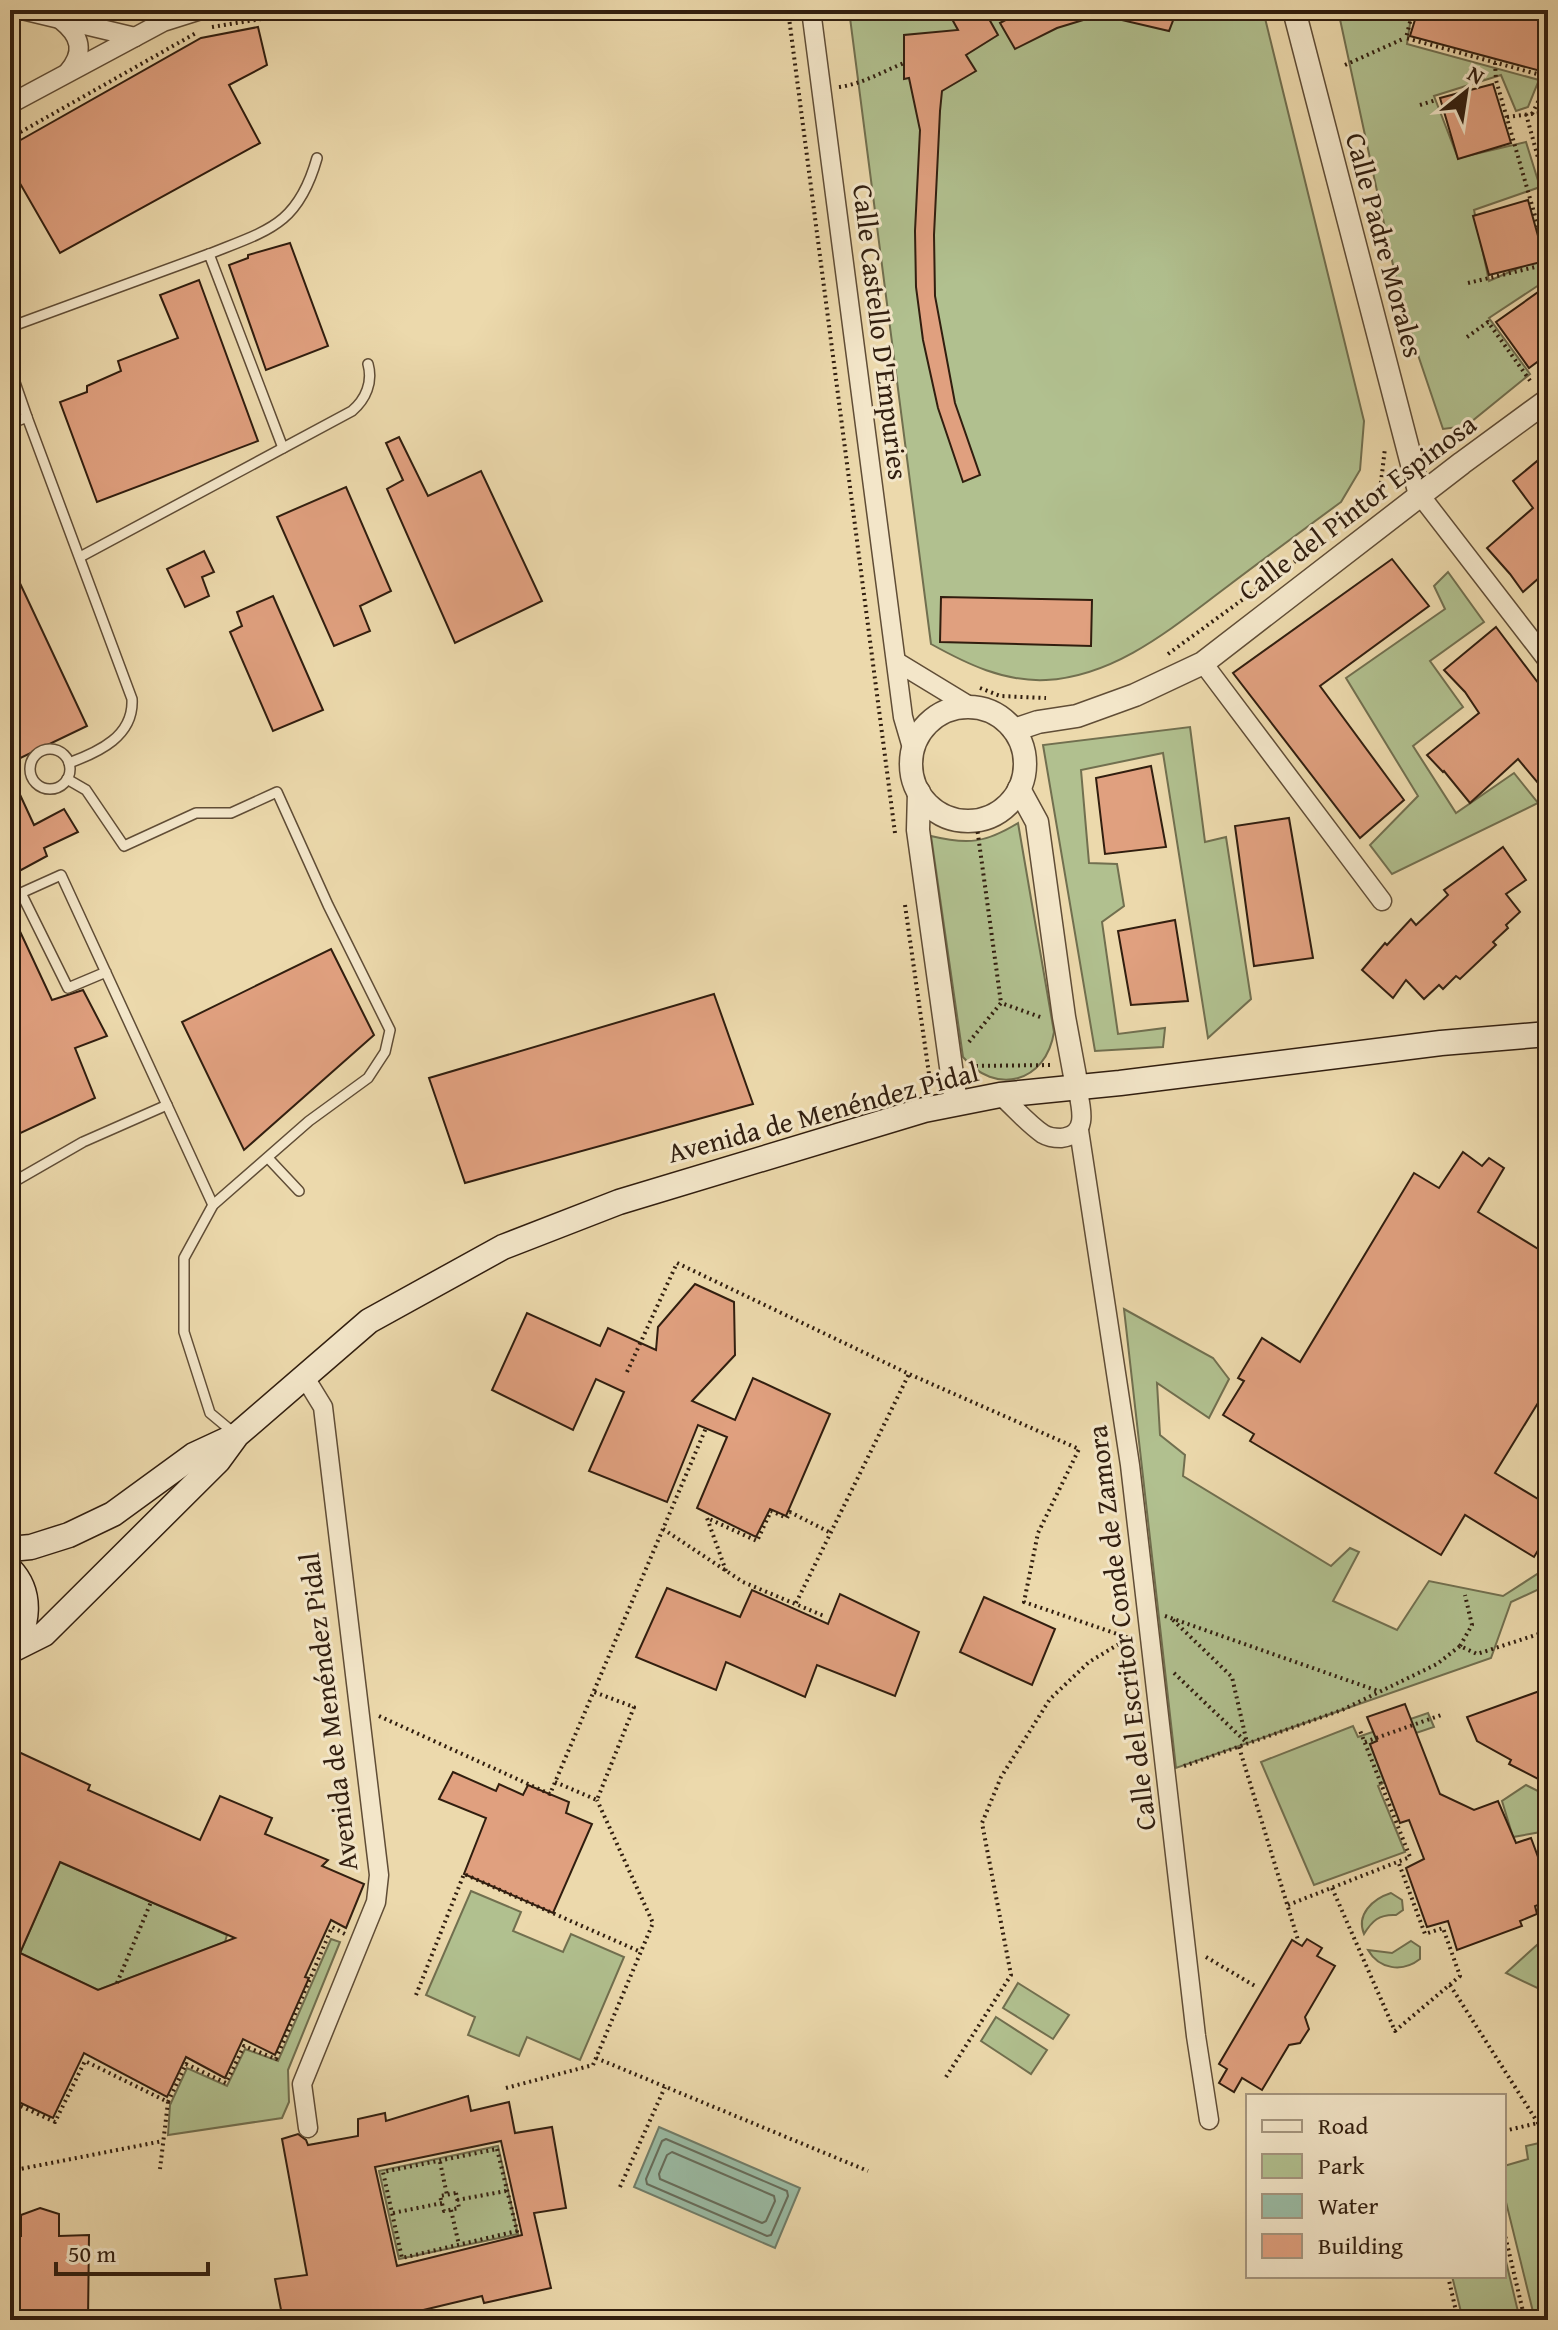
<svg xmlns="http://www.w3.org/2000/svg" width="1558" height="2330" viewBox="0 0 1558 2330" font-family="'Gentium Book Plus',serif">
  <rect width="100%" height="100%" fill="#ecd9ac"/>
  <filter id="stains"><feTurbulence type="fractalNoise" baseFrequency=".0025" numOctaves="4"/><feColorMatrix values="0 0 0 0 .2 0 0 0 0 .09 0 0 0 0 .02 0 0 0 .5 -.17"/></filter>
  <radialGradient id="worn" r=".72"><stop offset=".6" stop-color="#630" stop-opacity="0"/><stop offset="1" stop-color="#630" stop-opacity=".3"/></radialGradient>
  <g fill="#b1c08f" stroke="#716f4f" stroke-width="2">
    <path d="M849 10H1263L1364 421 1360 470 1341 502C1303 530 1265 558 1228 586 1173 627 1117 676 1046 680 1004 682 967 664 931 644Z"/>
    <polygon points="1338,10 1412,10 1407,44 1539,80 1528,107 1516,111 1501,75 1434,96 1458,158 1526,142 1540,187 1474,210 1489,281 1548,255 1548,279 1489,318 1530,374 1466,426 1443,429 1415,346 1393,265"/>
    <polygon points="1448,572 1484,622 1430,661 1463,707 1413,746 1456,813 1514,773 1538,803 1392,874 1370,845 1418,796 1346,678 1445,609 1434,586"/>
    <polygon points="1190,727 1205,842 1226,837 1251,999 1208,1038 1163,753 1081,770 1089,863 1117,864 1124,906 1102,922 1118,1034 1165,1028 1163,1047 1095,1051 1043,745"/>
    <path d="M1018 823 1054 1032C1046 1083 995 1096 963 1057L931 836C968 845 985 843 1018 823Z"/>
    <polygon points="1124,1309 1213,1358 1229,1379 1209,1418 1157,1383 1160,1435 1185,1455 1183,1476 1331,1566 1350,1548 1359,1552 1333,1601 1397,1630 1429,1581 1503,1596 1545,1569 1548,1585 1511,1602 1491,1658 1176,1768"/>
    <polygon points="1428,1713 1434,1727 1416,1733 1413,1727 1370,1744 1385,1782 1378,1786 1405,1852 1314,1885 1261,1762 1353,1726 1358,1737"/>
    <polygon points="1526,1785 1548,1796 1548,1854 1541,1832 1513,1837 1502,1801"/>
    <polygon points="60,1862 227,1935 225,1942 98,1990 20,1953"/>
    <polygon points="471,1891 521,1912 513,1931 563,1952 571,1934 624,1957 580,2060 527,2037 519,2056 468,2035 475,2017 426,1995"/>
    <path d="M1391 1893 1402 1900 1403 1910 1396 1915C1379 1914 1372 1921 1364 1934 1356 1915 1372 1899 1391 1893Z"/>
    <polygon points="1548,1935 1548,1993 1506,1973"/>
    <polygon points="331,1939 340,1942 288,2070 289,2102 282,2118 168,2135 170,2105 187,2068 227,2086 245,2049 278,2061"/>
    <path d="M1411 1941 1420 1947V1959C1402 1973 1379 1969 1368 1950L1392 1953Z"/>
    <polygon points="1018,1983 1069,2015 1053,2039 1003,2008"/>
    <polygon points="996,2017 1047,2050 1031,2074 981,2041"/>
    <polygon points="1548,2141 1548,2320 1535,2320 1504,2194 1504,2166 1528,2159 1526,2146"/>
    <polygon points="498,2146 518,2234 399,2259 379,2171"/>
    <polygon points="1504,2253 1520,2320 1463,2320 1452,2276 1504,2276"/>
  </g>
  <polygon fill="#9abba4" stroke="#707c68" stroke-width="2" points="659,2127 800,2188 775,2248 634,2187"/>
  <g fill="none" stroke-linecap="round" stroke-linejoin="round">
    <g stroke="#666c5a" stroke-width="2">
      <polygon points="666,2139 787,2191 788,2196 771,2235 767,2236 647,2184 646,2179 662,2141"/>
      <polygon points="672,2152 774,2196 775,2201 766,2221 762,2223 660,2179 659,2174 667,2155"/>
    </g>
  </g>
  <g fill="#e0a07f" stroke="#311e0f" stroke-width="2" fill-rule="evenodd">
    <polygon points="947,10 984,10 998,35 966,55 976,71 942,91 940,111 934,235 935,296 955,403 980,475 963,482 938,408 923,340 916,287 915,231 920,130 909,78 904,79 904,35 958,30"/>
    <polygon points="1024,10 1103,10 1103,14 1057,28 1015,49 1000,23"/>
    <polygon points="1113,10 1177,10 1169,31 1113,18"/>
    <polygon points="1418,10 1548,10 1548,73 1410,36"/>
    <polygon points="258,27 267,65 229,85 260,143 60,253 10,166 10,146 201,38"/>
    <polygon points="1493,84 1511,143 1458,159 1440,98"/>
    <polygon points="1528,200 1545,261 1489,275 1473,216"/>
    <polygon points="290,243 328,346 266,370 229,265 248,258 248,255"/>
    <polygon points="199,280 258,441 97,502 60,402 87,392 87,386 121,371 118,361 178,338 160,295"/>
    <polygon points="1548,285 1548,354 1529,368 1496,322"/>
    <polygon points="399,437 428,496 481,471 542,601 455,643 387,489 403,480 386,443"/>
    <polygon points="1548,452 1548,570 1523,592 1510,574 1487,548 1533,508 1513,481"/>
    <polygon points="346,487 391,591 360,606 370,631 334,646 277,517"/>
    <polygon points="204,551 214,572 202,577 209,596 185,607 167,569"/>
    <polygon points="1392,559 1429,606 1320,686 1404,800 1360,838 1233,673"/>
    <polygon points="10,562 87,726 10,763"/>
    <polygon points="273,596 323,710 273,731 230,632 242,626 237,612"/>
    <polygon points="941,597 1092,600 1091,646 940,642"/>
    <polygon points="1496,627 1548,696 1548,795 1518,759 1470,803 1444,771 1443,772 1427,755 1479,713 1465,692 1444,670"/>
    <polygon points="1151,766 1166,847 1105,854 1096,778"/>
    <polygon points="10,773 34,825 64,809 78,832 44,848 47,856 10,876"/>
    <polygon points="1289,818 1313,958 1254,966 1235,826"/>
    <polygon points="1503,847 1526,880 1506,894 1520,912 1506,925 1508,928 1493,942 1496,945 1460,979 1456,976 1443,989 1439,985 1424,999 1406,980 1393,998 1362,970 1385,943 1387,945 1411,919 1416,925 1448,895 1444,890"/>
    <polygon points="10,910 52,1000 83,990 107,1036 75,1048 95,1098 10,1138"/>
    <polygon points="1175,920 1188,1001 1131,1005 1118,931"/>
    <polygon points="331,949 374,1035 244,1150 182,1022"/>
    <polygon points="714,994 753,1104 465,1183 429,1078"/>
    <polygon points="1463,1152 1482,1166 1489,1158 1504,1168 1478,1212 1548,1255 1548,1402 1541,1398 1495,1473 1548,1505 1548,1534 1534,1557 1465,1515 1441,1555 1250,1441 1254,1434 1223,1415 1244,1381 1238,1378 1262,1338 1300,1362 1414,1173 1439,1188"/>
    <polygon points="695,1284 734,1302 735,1355 692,1401 735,1420 753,1378 830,1414 786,1516 770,1509 756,1537 697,1508 727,1437 698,1425 667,1502 589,1471 624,1392 596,1379 573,1430 492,1390 527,1313 600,1346 608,1328 656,1350 658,1327"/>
    <polygon points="667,1588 740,1617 752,1590 828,1624 840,1594 919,1632 895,1696 817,1665 805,1697 726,1662 716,1690 636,1657"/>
    <polygon points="984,1597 1055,1629 1032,1685 960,1652"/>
    <polygon points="1548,1688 1548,1695 1539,1708 1548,1713 1548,1784 1509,1764 1511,1760 1477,1741 1467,1717"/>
    <polygon points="1405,1704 1440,1794 1474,1810 1498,1801 1516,1843 1531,1838 1548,1884 1548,1901 1535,1906 1537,1914 1520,1921 1522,1926 1457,1950 1448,1921 1427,1927 1406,1868 1424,1859 1409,1820 1400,1823 1370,1744 1377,1741 1367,1717"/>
    <path d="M10 1748 90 1785 88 1790 200 1840 220 1796 272 1818 265 1834 328 1860 322 1866 364 1884 346 1928 331 1920 305 1977 309 1978 275 2055 243 2039 225 2078 186 2057 167 2097 84 2053 53 2118 10 2098ZM60 1862 151 1902 235 1938 98 1990 20 1953Z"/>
    <polygon points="453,1772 496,1791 499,1784 523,1795 528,1785 569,1802 566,1813 592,1824 553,1913 464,1874 486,1818 439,1799"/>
    <polygon points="1307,1939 1322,1948 1317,1956 1335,1966 1305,2017 1309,2029 1300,2043 1289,2045 1262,2090 1242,2078 1234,2092 1219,2083 1227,2069 1219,2064 1292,1940 1302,1946"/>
    <path d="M468 2096 471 2111 509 2102 515 2133 552 2127 566 2208 534 2213 551 2288 484 2303 482 2296 394 2317 395 2320H283L275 2279 307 2275 282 2139 298 2134 306 2140 308 2145 358 2136V2119L385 2113 386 2121ZM501 2141 522 2235 397 2266 375 2167Z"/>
    <polygon points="40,2208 59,2214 59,2236 89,2235 88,2320 10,2320 10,2237 21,2236 21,2215"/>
  </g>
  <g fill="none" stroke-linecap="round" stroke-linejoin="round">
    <g stroke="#604d36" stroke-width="12">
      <g id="service">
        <path d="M209 254C269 230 298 225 317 158"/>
        <polyline points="10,327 209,254 283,448"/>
        <polyline points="10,368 27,417"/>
        <path d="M10 424 27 417 132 699C134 736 99 752 69 763"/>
        <path d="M80 557 352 411C366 399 373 382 368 364"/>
        <circle cx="50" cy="769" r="20"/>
        <polyline points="67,779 86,790 124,846 196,813 231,813 277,792 328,905 390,1030 385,1052 368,1078 309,1121 213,1205 184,1258 184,1332 210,1413 234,1433"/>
        <polyline points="106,972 68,988 21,893 61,875 213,1205"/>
        <polyline points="268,1158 299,1191"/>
        <polyline points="10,1184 83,1142 167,1105"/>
      </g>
    </g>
    <g stroke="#604d36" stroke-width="21">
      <g id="minor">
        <polyline points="22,10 135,37"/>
        <polyline points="811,10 903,717 913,751"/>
        <path d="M61 20C81 36 85 52 68 72"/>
        <polyline points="10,104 163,22 201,10"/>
        <polyline points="1420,495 1548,661"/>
        <polyline points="897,662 971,707"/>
        <polyline points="1203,663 1382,901"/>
        <path d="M1000 1095C1014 1107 1027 1123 1043 1134 1048 1137 1054 1138 1061 1138 1090 1135 1081 1107 1077 1087"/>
        <polyline points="1079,1130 1130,1465 1196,2036 1209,2120"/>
        <polyline points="304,1376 323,1407 379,1875 376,1902 302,2084 308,2128"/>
      </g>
    </g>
    <g stroke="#604d36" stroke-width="25">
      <g id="tertiary">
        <polyline points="1294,10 1420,495"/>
        <circle cx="968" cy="764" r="57"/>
        <polyline points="1014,730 1038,722 1077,716 1135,695 1203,663 1462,463 1548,400"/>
        <polyline points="1019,789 1037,822 1064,1017 1077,1087"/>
        <polyline points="919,792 918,830 956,1103"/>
      </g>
    </g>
    <g stroke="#311e0f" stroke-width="27">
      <g id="secondary">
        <polyline points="10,1549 31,1547 69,1535 113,1514 194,1455 235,1436"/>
        <path d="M10 1569C33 1593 29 1627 10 1651"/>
        <polyline points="12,1650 44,1634 218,1461 237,1435 369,1321 503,1247 619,1202 924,1110 1000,1095 1120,1083 1441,1043 1548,1034"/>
      </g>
    </g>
    <g stroke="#311e0f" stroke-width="4" stroke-dasharray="2 4" stroke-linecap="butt">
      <polyline points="788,10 895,833"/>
      <polyline points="1413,10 1406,38 1548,77"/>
      <polyline points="212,27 316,10"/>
      <polyline points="1495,63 1496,80 1548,261"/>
      <polyline points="1345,65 1405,38"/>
      <path d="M839 87C862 84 882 72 904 63"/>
      <polyline points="1420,105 1436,100"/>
      <polyline points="1526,114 1548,194"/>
      <polyline points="1532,114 1548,82"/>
      <polyline points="1507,117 1548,112"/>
      <polyline points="10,138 196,33"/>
      <polyline points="1539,227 1548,224"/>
      <polyline points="1468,283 1548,264"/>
      <polyline points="1467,337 1488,322 1531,382"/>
      <polyline points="1371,505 1381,482 1385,448"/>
      <polyline points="1168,654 1316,546"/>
      <polyline points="980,688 1000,696 1046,698"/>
      <polyline points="976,820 1001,1003"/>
      <polyline points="905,905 929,1074"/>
      <polyline points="969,1042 1001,1003 1043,1018"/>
      <polyline points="970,1066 1053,1065"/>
      <polyline points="627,1372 677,1263 909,1374 1079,1449 1038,1533 1024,1602 1129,1638"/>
      <polyline points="663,1529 743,1582 824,1616"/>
      <polyline points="726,1571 707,1518 757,1541 771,1511 787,1518 790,1512 831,1533"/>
      <polyline points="796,1603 909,1374"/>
      <polyline points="1165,1616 1378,1691"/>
      <polyline points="1173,1620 1232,1677 1247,1743"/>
      <polyline points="1460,1646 1472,1625 1465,1595"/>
      <polyline points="1174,1673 1246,1742"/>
      <polyline points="379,1716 550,1794 706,1428"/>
      <polyline points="1365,1742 1444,1714"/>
      <polyline points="1239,1747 1298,1940"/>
      <polyline points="1184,1766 1342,1710 1437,1664 1460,1646 1477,1654 1548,1631"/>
      <polyline points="555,1782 597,1800 634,1707 594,1692"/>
      <polyline points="1332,1888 1395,2031 1460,1976 1443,1928 1425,1934 1398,1861"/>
      <polyline points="1288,1905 1410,1857 1359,1728"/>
      <polyline points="1206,1957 1255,1986"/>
      <polyline points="117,1983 151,1902"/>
      <polyline points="1450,1985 1538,2123 1542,2129 1548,2127"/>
      <polyline points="416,1995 464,1874 641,1952"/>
      <polyline points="596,2058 868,2171"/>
      <polyline points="946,2077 1011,1975 982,1823 1001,1777 1050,1699 1089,1662 1129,1638"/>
      <polyline points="506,2088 593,2065 653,1923 597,1800"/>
      <polyline points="10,2101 55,2122 85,2061 168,2102 160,2169"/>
      <polyline points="168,2102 186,2064 226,2083 244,2046 276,2059 332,1927 345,1934"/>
      <polyline points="1504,2131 1538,2123"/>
      <polygon points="497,2149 517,2231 402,2258 383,2172"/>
      <polyline points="440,2162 447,2195"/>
      <polyline points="10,2171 163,2141"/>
      <polyline points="620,2187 665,2087"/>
      <polygon points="456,2193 459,2208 444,2211 440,2196"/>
      <polyline points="457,2200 506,2191"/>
      <polyline points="451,2210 459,2245"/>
      <polyline points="393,2213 442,2203"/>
      <polyline points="1504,2231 1525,2320"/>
      <polyline points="1448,2276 1458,2320"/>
    </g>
    <use href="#service" stroke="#f3e6c9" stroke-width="9"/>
    <use href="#minor" stroke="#f3e6c9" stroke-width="18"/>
    <use href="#tertiary" stroke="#f3e6c9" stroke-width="22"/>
    <use href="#secondary" stroke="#f3e6c9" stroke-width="24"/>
  </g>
  <g text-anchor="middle" stroke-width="6" stroke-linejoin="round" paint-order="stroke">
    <g font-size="28" fill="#311e0f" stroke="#f3e6c9">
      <text transform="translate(1385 245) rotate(75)" y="10">Calle Padre Morales</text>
      <text transform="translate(881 332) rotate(83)" y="10">Calle Castello D'Empuries</text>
      <text transform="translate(1357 507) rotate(-37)" y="10">Calle del Pintor Espinosa</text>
      <text transform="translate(823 1112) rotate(-15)" y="10">Avenida de Menéndez Pidal</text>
      <text transform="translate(1121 1628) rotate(-97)" y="10">Calle del Escritor Conde de Zamora</text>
      <text transform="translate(328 1712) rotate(-97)" y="10">Avenida de Menéndez Pidal</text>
    </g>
  </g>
  <rect width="1558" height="2330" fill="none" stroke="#ecd9ac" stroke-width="40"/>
  <rect x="12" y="12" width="1534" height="2306" fill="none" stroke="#311e0f" stroke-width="4"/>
  <rect x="20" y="20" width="1518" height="2290" fill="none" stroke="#311e0f" stroke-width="2"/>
  <rect x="1246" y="2094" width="260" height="184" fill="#f3e6c9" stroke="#a5967f" stroke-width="2"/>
  <rect x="1262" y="2120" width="40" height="12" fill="#f3e6c9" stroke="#a5967f" stroke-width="2"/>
  <text x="1318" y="2134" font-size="24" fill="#311e0f">Road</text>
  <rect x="1262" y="2154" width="40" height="24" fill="#b1c08f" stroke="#a5967f" stroke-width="2"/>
  <text x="1318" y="2174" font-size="24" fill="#311e0f">Park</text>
  <rect x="1262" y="2194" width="40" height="24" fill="#9abba4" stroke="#a5967f" stroke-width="2"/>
  <text x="1318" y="2214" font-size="24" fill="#311e0f">Water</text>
  <rect x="1262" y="2234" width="40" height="24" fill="#e0a07f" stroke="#a5967f" stroke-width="2"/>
  <text x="1318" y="2254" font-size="24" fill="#311e0f">Building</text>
  <g transform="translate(1466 92) rotate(30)" stroke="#f3e6c9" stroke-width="6" paint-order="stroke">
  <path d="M0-6L14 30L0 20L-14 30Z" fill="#311e0f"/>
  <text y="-12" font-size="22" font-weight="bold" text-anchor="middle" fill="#311e0f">N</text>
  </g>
  <path d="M56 2262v12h152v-12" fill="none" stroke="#311e0f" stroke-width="4"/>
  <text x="68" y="2262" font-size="24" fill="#311e0f" stroke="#f3e6c9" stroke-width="6" paint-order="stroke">50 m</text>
  <rect width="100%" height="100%" filter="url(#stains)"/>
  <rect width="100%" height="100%" fill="url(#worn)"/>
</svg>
